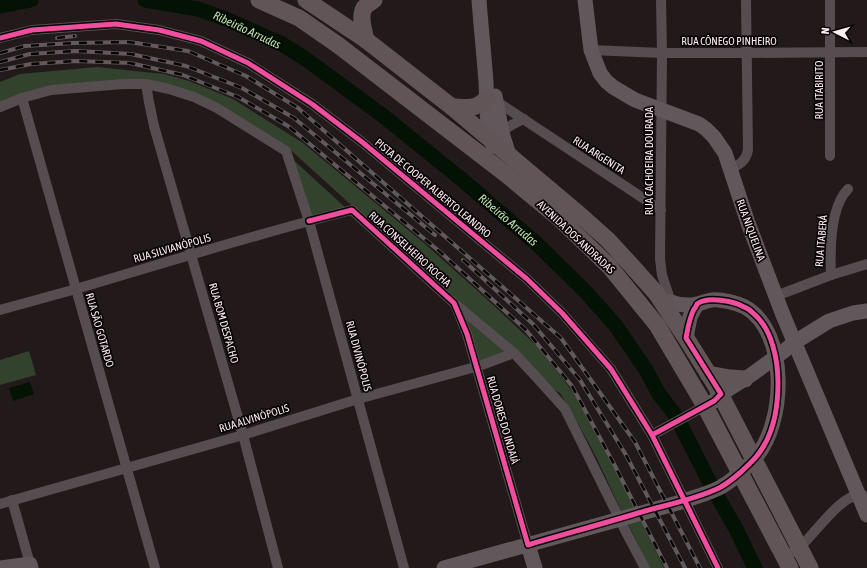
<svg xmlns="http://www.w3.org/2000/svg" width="867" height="568" viewBox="0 0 867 568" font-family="'Asap Condensed',sans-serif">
  <rect width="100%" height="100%" fill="#22191b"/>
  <g fill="#32422d">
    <polygon points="97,67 164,74 189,81 233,99 303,143 424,243 490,302 538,347 573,392 627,492 664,568 650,568 620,508 596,457 579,425 560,393 553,389 455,299 285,145 198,95 123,81 0,102 0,82 20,74"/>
    <polygon points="288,155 348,210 310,218"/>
    <polygon points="460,309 508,353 480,363"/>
    <polygon points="29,351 36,375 0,385 0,360"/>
  </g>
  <polygon fill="#031202" points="30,382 34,394 13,401 9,388"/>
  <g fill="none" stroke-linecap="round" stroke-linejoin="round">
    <g stroke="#031202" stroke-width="15">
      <polyline points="145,0 198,9 226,19 280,43 303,57 382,115 460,178 537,244 585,291 616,326 646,370 659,394 676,416 712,487 736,529 755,568"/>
      <polyline points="0,6 31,0"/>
    </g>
    <g stroke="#554d4f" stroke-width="10">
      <polyline points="661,0 662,53 660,259 662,275 671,302 672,308"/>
      <polyline points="830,0 830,156"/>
      <polyline points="0,38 32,30 116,24 159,30 201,41 248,63 312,104 362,142 527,279 562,313 611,369 652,435 718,568"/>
      <polyline points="591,50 662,53 747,53 867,52"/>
      <polyline points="146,84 149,102 154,126 243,435 278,568"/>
      <polyline points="22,98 155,568"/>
      <polyline points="496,101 661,210"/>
      <polyline points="0,107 22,98 51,90 123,84 146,84 169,89 194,97 217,108 286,151 309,221 404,568"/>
      <path d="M502 133C508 126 515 123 524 119"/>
      <path d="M731 169C740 164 746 161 748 150L746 0"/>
      <path d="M831 275C830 251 830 207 848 189"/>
      <polyline points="776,296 831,275 867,264"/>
      <polyline points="455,304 467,334 528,545"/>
      <path d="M0 310C25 303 51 296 76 289 168 262 259 233 352 210L454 303 514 353 539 380 565 409 627 534 645 568"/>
      <polyline points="652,435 705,406"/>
      <polyline points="12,500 30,564"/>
      <polyline points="0,504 243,435 358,399 479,366 514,353"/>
      <path d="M784 556C789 554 795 551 800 547 815 534 842 492 863 495"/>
    </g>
    <g stroke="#62585b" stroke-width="15">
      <path d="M479 0C481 27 484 55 486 82 487 102 486 127 493 146"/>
      <polyline points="585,0 591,50 600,73 606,81 613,87 635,100 699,124 706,129 714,137 725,153 748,223 783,315 867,515"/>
      <polyline points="495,96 502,133 509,155"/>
      <polyline points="686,338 690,317 697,304"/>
      <polyline points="705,406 714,401 721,394 751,375 784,351 795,342 829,321 853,313 867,311"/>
      <polyline points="528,545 535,568"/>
      <polyline points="0,568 30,564 31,568"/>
      <path d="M444 568 681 502C694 497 708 494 721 487 733 480 745 469 755 458 786 423 789 332 745 307 737 303 721 299 712 300 707 300 703 303 698 304 689 306 679 305 671 302"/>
    </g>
    <g stroke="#615558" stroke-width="17">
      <polyline points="259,0 299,18 338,45 507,175 560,219 609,266 657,325 705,406 790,568"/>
      <polyline points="306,0 366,40 452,107 580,215 608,240 631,265 656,293 686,338 716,386 810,568"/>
      <path d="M366 40C364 31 359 17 364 8 366 5 371 2 374 0"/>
      <path d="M452 107C467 107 475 111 487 98"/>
      <polyline points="708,374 730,378 745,379"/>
    </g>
    <g stroke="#61595b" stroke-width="4">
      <g id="rail">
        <polyline points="57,38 75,36"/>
        <polyline points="0,53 25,46 73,43 129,42 188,51 246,76 298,108 561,338 635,442 700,568"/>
        <polyline points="0,62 30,54 76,51 131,54 186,66 242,88 294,118 435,235"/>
        <polyline points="0,70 31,64 76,61 130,63 183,75 238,97 288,126 439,251 526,330 572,386 614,464 667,568"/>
        <polyline points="463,260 533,324 580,380 626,455 685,568"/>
      </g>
    </g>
    <use href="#rail" stroke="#0a0406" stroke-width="2.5" stroke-dasharray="8" stroke-linecap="butt"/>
    <g stroke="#0a0406" stroke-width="8">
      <g id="cycleway">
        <polyline points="0,38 32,30 116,24 159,30 201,41 248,63 312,104 362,142 527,279 562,313 611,369 652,435 718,568"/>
        <path d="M309 221 352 210 454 303 467 334 528 545C565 534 602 524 638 513 665 505 694 500 719 488 727 484 734 478 741 472 746 467 752 462 756 457 773 437 778 408 778 383 778 360 772 329 754 314 751 311 748 308 744 307 734 301 707 296 697 304 697 304 695 309 694 309 689 319 688 327 686 338L721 394 714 401 705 406 652 435"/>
      </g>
    </g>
    <use href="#cycleway" stroke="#ef4d9e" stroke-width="5"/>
  </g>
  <g text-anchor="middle" stroke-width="3.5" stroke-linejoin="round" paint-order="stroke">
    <g font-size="11" fill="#faedf0" stroke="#0a0406">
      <text x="729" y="45">RUA CÔNEGO PINHEIRO</text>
      <text transform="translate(819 90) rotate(-90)" y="4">RUA ITABIRITO</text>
      <text transform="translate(599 155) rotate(33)" y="4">RUA ARGENITA</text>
      <text transform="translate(649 161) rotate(-90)" y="4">RUA CACHOEIRA DOURADA</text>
      <text transform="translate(433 188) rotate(40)" y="4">PISTA DE COOPER ALBERTO LEANDRO</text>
      <text transform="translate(751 230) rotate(70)" y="4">RUA NIQUELINA</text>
      <text transform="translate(576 237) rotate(43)" y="4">AVENIDA DOS ANDRADAS</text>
      <text transform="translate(821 241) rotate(-85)" y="4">RUA ITABERÁ</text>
      <text transform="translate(172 248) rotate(-16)" y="4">RUA SILVIANÓPOLIS</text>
      <text transform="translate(410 249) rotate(42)" y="4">RUA CONSELHEIRO ROCHA</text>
      <text transform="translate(224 323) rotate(74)" y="4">RUA BOM DESPACHO</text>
      <text transform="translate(100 330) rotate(74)" y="4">RUA SÃO GOTARDO</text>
      <text transform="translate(359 356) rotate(75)" y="4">RUA DIVINÓPOLIS</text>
      <text transform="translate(254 418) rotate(-17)" y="4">RUA ALVINÓPOLIS</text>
      <text transform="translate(503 420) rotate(74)" y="4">RUA DORES DO INDAIÁ</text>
    </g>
    <g font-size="12" font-style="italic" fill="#b3eaa7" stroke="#0a0406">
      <text transform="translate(247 30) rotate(25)" y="4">Ribeirão Arrudas</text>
      <text transform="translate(508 220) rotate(40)" y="4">Ribeirão Arrudas</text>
    </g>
  </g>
  <g transform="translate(835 32) rotate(276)" stroke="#0a0406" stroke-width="3" paint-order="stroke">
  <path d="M0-3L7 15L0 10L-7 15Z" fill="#faedf0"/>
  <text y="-6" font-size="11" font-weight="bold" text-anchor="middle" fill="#faedf0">N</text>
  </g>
</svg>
